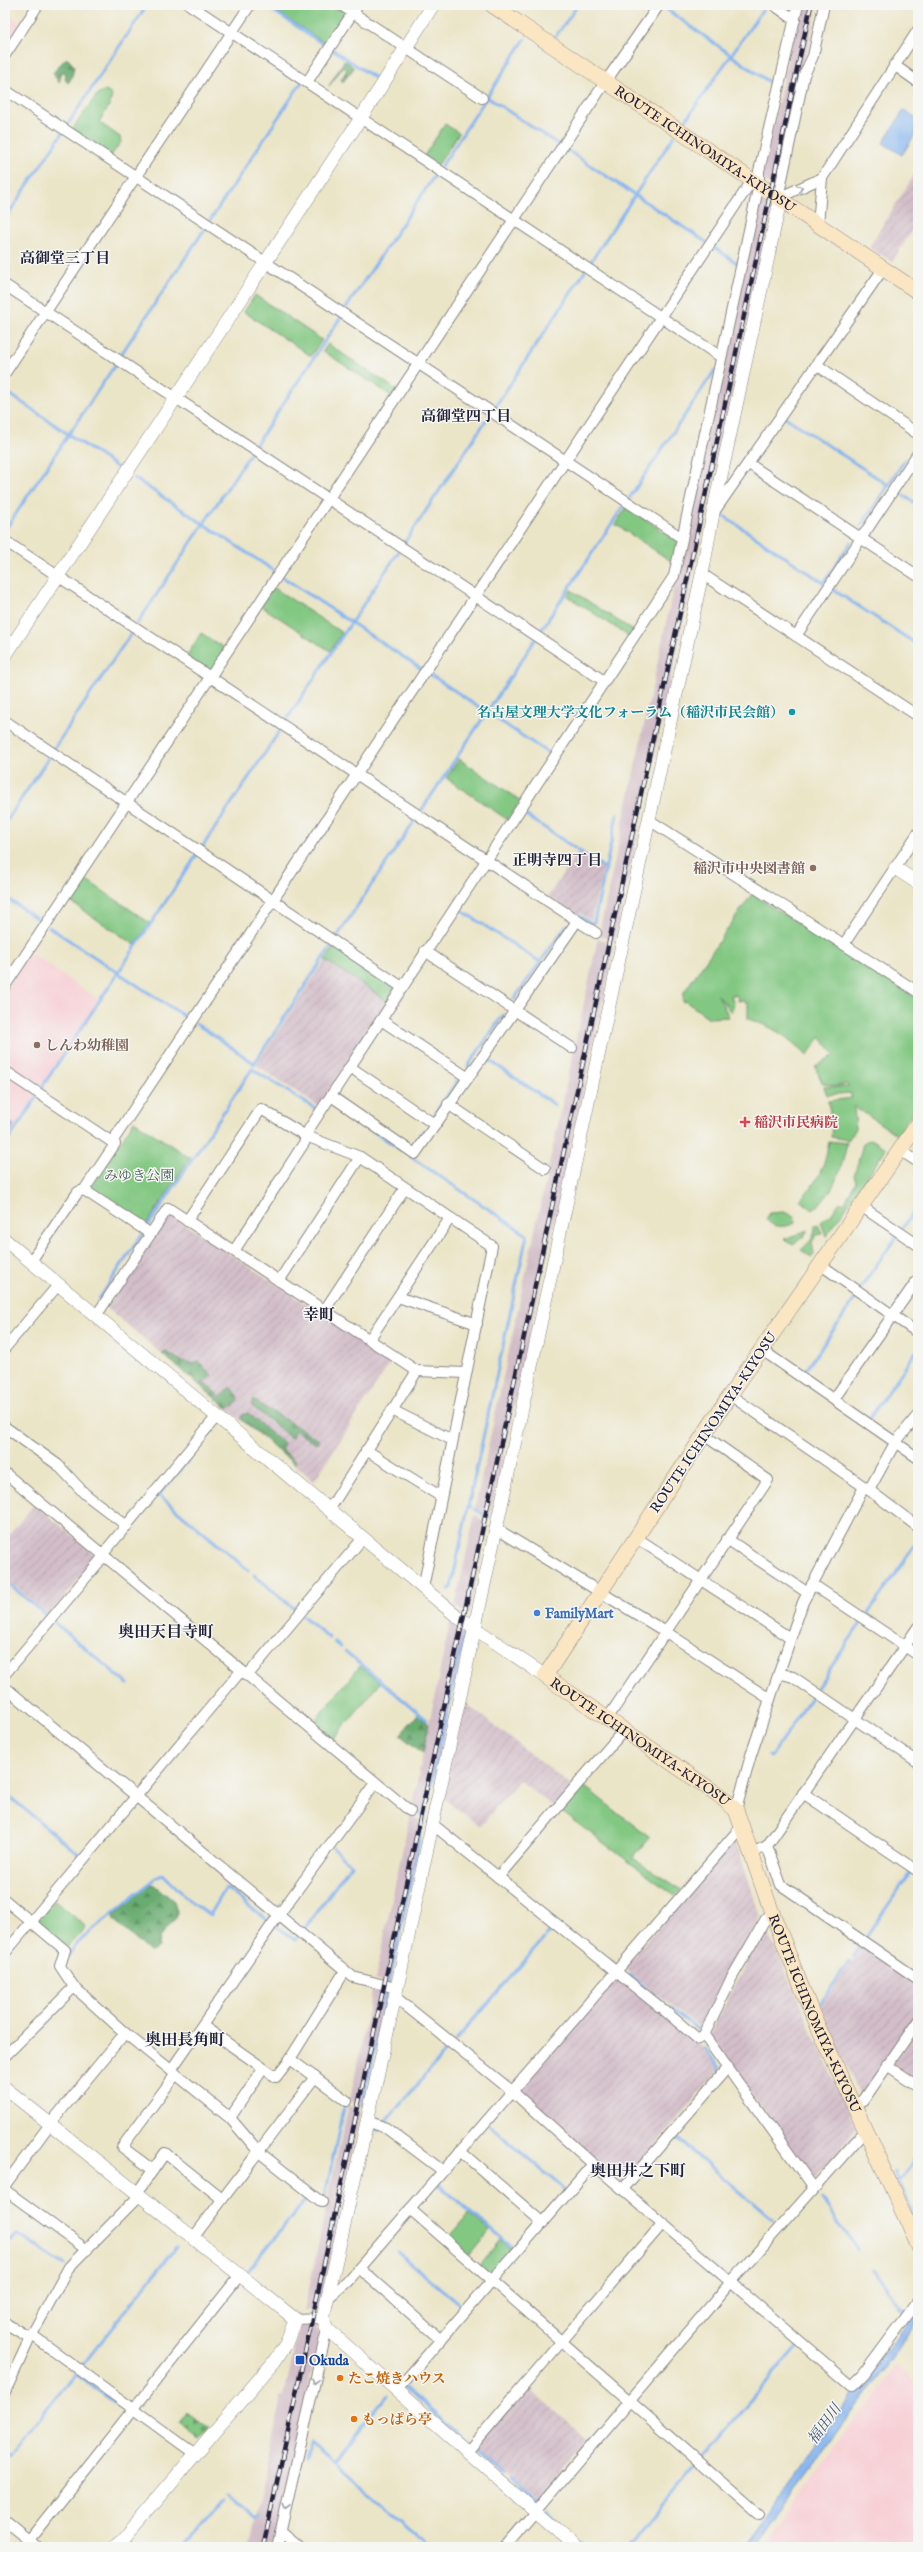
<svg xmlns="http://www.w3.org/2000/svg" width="923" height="2552" viewBox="0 0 923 2552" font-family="'IM FELL English','Noto Serif JP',serif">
  <defs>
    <pattern id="industrial-furrows" width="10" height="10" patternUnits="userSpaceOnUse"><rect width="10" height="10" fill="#d2bdc8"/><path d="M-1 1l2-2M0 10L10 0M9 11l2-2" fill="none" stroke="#b4a2ad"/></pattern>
    <pattern id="forest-firs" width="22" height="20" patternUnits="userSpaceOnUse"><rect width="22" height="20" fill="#69ac70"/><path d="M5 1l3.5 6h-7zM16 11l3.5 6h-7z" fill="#568c5d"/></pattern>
    <pattern id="cemetery-stones" width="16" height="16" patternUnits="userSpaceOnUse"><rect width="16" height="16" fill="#82c782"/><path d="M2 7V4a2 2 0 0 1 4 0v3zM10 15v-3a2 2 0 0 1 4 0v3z" fill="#6aa16c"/></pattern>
  </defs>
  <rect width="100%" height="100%" fill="#f6f6f2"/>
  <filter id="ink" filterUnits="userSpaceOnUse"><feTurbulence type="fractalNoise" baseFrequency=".025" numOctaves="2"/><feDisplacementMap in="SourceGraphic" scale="8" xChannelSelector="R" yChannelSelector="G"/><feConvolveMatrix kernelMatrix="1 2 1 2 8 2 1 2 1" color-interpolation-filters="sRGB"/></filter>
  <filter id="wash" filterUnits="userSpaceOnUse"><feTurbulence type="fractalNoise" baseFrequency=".012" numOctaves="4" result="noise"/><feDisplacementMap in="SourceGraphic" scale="16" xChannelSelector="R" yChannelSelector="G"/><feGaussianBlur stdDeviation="0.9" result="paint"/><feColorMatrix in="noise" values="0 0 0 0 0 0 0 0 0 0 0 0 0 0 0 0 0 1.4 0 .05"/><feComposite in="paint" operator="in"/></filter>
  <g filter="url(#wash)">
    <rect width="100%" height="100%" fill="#ebe5c8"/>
    <g fill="#f7cfd5">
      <polygon points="5,13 22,24 5,49"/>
      <polygon points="30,953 99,1000 5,1142 5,991"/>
      <polygon points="895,2364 918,2386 918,2547 761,2547 855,2419 875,2397"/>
    </g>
    <g fill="url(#industrial-furrows)">
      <polygon points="918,169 918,221 892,262 869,247"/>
      <polygon points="578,852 604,869 591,920 580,913 578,916 548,896"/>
      <polygon points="325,960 388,1001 318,1106 256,1065"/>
      <polygon points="169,1214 392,1360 314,1481 107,1308"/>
      <polygon points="35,1504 97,1557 49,1615 5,1578 5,1540"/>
      <polygon points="464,1702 573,1787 555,1808 519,1780 480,1827 443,1797"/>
      <polygon points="735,1839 760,1916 702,2029 623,1968"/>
      <polygon points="765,1926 857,2129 814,2180 709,2035"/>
      <polygon points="863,1945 918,1982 918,2015 861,2097 819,2008"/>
      <polygon points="618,1975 692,2037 720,2069 623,2183 517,2092"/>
      <polygon points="918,2028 918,2084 893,2063"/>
      <polygon points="526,2386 589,2440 537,2502 473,2447"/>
    </g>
    <g fill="#d2bdc8">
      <polygon points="800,5 817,5 776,188 763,179 762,175"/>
      <polygon points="759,191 773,201 614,943 599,934"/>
      <polygon points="598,938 614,947 490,1516 475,1508"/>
      <polygon points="475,1514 488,1524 469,1614 467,1615 455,1605"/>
      <polygon points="453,1621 464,1629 424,1814 412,1806 450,1622"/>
      <polygon points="410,1814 422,1822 388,1983 375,1980"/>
      <polygon points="373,1987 386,1990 361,2108 350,2100"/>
      <polygon points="348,2105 361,2113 319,2309 304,2311"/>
      <polygon points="299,2326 316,2326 320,2332 308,2388 273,2547 250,2547 281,2397 284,2398"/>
    </g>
    <g fill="#82c782" stroke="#52745e">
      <polygon points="267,5 335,5 346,12 326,44"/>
      <polygon points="105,90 112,95 110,104 99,122 120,137 121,142 110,157 71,131 96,96"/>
      <polygon points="445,124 459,133 438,165 424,156"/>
      <polygon points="255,295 322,340 311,356 244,312"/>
      <polygon points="328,344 397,390 393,397 323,351"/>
      <polygon points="627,507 678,541 674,563 615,524"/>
      <polygon points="273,587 342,633 330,651 261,606"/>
      <polygon points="571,590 634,631 630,637 567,596"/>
      <polygon points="201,633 226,649 212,670 206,671 186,657"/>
      <polygon points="459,759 521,801 508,820 446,778"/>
      <polygon points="81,876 150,923 135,945 66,899"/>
      <path d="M752 894 918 999V1105L897 1135 854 1106 856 1129 848 1140 831 1137 832 1124 828 1101 852 1098 850 1093 827 1095 824 1087H849L848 1084 837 1086 823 1084 815 1067 835 1055 820 1037 807 1056C790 1038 772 1026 748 1019V1004L743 1000 738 1001 737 995H731L734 1005 731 1012 718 995 729 1017 709 1018 685 1001 683 1002 684 992Z"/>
      <polygon points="336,944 397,989 389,1002 325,960"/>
      <polygon points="134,1121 190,1158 145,1227 88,1191"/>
      <polygon points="873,1140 886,1149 826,1237 821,1222 831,1215 839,1203 845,1202 856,1181 854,1176 863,1144 866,1141"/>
      <path d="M829 1141 847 1143C842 1168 834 1194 813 1210L800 1200C819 1180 824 1168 829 1141Z"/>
      <path d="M784 1212 794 1216 795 1223C786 1228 772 1228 766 1219L770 1213Z"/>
      <path d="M818 1224 822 1234 817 1235 812 1242 814 1254 811 1257 801 1250C808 1244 816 1236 815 1226Z"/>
      <polygon points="808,1230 804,1236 793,1245 784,1239"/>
      <polygon points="360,1666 380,1683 332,1741 312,1724"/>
      <polygon points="584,1786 650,1838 632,1858 681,1890 675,1896 562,1812"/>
      <polygon points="55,1900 86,1927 68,1946 36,1923"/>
      <polygon points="469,2213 490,2231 468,2257 447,2239"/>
      <polygon points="501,2240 511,2249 489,2275 479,2267"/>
    </g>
    <g fill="url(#forest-firs)" stroke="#466756">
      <polygon points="65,59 68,59 74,66 72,77 68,83 65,79 66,73 62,72 59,83 53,73"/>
      <polygon points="344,61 348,62 354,68 343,82 341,80 347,69 343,67 329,86"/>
      <path d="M166 1352 181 1361 194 1364 198 1361 212 1375 204 1383 221 1397 230 1387 239 1396C238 1404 234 1405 227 1408L162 1354Z"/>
      <polygon points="253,1400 319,1440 318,1443 314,1443 295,1430 291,1438 251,1405"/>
      <polygon points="248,1413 284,1444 281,1449 296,1462 294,1464 241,1419 242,1415"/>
      <polygon points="418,1714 429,1724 423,1753 400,1735"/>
      <polygon points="153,1884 174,1901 177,1911 176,1917 160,1937 159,1947 154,1951 149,1952 114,1920 113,1916 147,1886"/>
    </g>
    <polygon fill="url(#cemetery-stones)" stroke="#52745e" points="188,2412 209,2428 199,2439 179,2424"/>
    <g fill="#86b5f0" stroke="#546c96">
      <polygon points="904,110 918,119 918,130 902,155 883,143"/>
      <polygon points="5,1120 14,1125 5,1138"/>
      <polygon points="897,2306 906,2310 918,2309 918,2320 881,2374 752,2547 743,2547 850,2399 855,2391 853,2390 854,2387 857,2389 856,2386 878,2363 908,2322"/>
    </g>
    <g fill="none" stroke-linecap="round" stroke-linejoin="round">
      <g stroke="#86b5f0" stroke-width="3">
        <polyline points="265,5 326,46"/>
        <polyline points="662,6 776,87"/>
        <polyline points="556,36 578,5"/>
        <polyline points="332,49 375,78"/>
        <polyline points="487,97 559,145"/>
        <polyline points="685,121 766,5"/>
        <polyline points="66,127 147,5"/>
        <polyline points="564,148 706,242"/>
        <polyline points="441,167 525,39"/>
        <polyline points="5,219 63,132"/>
        <polyline points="209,222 301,83"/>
        <polyline points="712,246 737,263"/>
        <polyline points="588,266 674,136"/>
        <polyline points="344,311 437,172"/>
        <polyline points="120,356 206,227"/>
        <polyline points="5,391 118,468"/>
        <polyline points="493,410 585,271"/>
        <polyline points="785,417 888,485"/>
        <polyline points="255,446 341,317"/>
        <polyline points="134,478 276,572"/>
        <polyline points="897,491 918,505"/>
        <polyline points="628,500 715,370"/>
        <polyline points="721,514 824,583"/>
        <polyline points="861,526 905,460"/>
        <polyline points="5,530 117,362"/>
        <polyline points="403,545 489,416"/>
        <polyline points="281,576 423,670"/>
        <polyline points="824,583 851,542"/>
        <polyline points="832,589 918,645"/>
        <polyline points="137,624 252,451"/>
        <polyline points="538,635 624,505"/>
        <polyline points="428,673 551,755"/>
        <polyline points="285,722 399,551"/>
        <polyline points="53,750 132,632"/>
        <polyline points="421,811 535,640"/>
        <polyline points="521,812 606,869"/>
        <polyline points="5,823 50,756"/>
        <polyline points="201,849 279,732"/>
        <polyline points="5,897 42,922"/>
        <polyline points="458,908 540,962"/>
        <polyline points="579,916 591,923 594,922 617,815"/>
        <polyline points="49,927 190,1020"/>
        <polyline points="336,938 415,820"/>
        <polyline points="514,999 566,926"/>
        <polyline points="195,1023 254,1063"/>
        <polyline points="486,1058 555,1105"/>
        <polyline points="254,1064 333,943"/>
        <polyline points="468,1066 503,1015"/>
        <polyline points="40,1090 198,853"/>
        <polyline points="333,1104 401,1150"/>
        <polyline points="435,1113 457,1081"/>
        <polyline points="415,1142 424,1130"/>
        <polyline points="5,1145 37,1097"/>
        <polyline points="411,1157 527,1235 468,1507"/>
        <polyline points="148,1226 252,1069 316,1109"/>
        <polyline points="901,1230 918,1206"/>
        <polyline points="861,1287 897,1236"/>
        <polyline points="99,1299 142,1234"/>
        <polyline points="804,1373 857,1296"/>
        <polyline points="869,1419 918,1349"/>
        <polyline points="198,1448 215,1427"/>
        <polyline points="159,1495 248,1570"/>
        <polyline points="157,1497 191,1457"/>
        <polyline points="475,1509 489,1518"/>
        <polyline points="254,1575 297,1611"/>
        <polyline points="5,1581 47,1616"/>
        <polyline points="449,1589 451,1588 468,1507 471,1507"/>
        <polyline points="867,1615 918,1541"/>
        <polyline points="303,1616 329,1638"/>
        <polyline points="54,1622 128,1684"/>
        <polyline points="334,1642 340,1647"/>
        <polyline points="345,1651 427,1720"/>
        <polyline points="5,1681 10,1675"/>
        <polyline points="817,1688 863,1620"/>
        <polyline points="769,1756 771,1757 813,1694"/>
        <polyline points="5,1793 81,1856"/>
        <polyline points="412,1808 424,1816"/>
        <polyline points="424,1818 465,1630"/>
        <polyline points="276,1926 295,1940 297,1938"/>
        <polyline points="304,1929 351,1865 333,1848"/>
        <polyline points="865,1939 912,1870"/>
        <polyline points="853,1956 861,1944"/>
        <path d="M67 1957C81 1936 95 1928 115 1912 131 1899 145 1885 163 1874L194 1905 210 1915 226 1888 269 1922"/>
        <polyline points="606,1958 616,1965"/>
        <polyline points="629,1975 663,2003"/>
        <polyline points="389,1983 423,1823"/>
        <polyline points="818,2006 849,1962"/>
        <polyline points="670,2008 698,2030"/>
        <polyline points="455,2041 555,1926"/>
        <polyline points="704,2048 721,2069 720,2071"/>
        <polyline points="362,2108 387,1990"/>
        <polyline points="383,2125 451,2045"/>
        <polyline points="489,2125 565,2190"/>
        <polyline points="372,2129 380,2129"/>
        <polyline points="674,2135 773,2220"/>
        <polyline points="894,2172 918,2225"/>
        <polyline points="898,2180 901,2179 918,2154"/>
        <polyline points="438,2184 514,2249"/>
        <polyline points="325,2197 344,2104"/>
        <polyline points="822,2199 858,2250"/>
        <polyline points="5,2236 12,2241 17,2234 65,2265"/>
        <polyline points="398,2253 463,2307"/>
        <polyline points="873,2270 901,2309"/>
        <polyline points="248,2271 309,2196"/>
        <polyline points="82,2366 176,2247"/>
        <polyline points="404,2387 470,2445"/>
        <polyline points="474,2449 501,2472"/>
        <polyline points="5,2453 9,2456 75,2374 124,2409"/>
        <polyline points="305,2458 310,2443 423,2541"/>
        <polyline points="701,2459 799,2344"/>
        <polyline points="333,2463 387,2395"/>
        <polyline points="508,2478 536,2504"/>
        <polyline points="228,2496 255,2519 258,2516"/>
        <polyline points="544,2511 570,2533"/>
        <polyline points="581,2543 586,2547"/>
        <polyline points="426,2544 429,2547"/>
        <polyline points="185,2547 224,2502"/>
        <polyline points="626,2547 697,2463"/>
      </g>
    </g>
  </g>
  <g filter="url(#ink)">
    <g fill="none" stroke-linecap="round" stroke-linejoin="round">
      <g stroke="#868482" stroke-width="12">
        <g id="minor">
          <polyline points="190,5 721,357"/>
          <polyline points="341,5 482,98"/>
          <polyline points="774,5 795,20"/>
          <polyline points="5,55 38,5"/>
          <polyline points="894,65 918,82"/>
          <polyline points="307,82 358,5"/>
          <polyline points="5,90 682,538"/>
          <polyline points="778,198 804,75 813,56 824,5"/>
          <polyline points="778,198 822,178"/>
          <polyline points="818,225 822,178 918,30"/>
          <polyline points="5,285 604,681"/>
          <polyline points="817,365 918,434"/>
          <polyline points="5,373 250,5"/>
          <polyline points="749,464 918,576"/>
          <polyline points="714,512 883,269"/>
          <polyline points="5,541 596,933"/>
          <polyline points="702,574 918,716"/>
          <polyline points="796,636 918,453"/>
          <polyline points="5,721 402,987"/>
          <polyline points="649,820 918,992"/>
          <polyline points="844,944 918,833"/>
          <polyline points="425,951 572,1048"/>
          <polyline points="5,986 606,81 659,5"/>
          <polyline points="381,1020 467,1077"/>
          <polyline points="350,1067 434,1124"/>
          <polyline points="5,1071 115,1144 84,1190 78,1192 31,1261"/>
          <polyline points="331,1096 415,1154 577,921"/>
          <polyline points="448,1104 545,1169"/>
          <polyline points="112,1142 753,179"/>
          <polyline points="900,1150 918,1162"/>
          <polyline points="84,1190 151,1234"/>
          <polyline points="861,1206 918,1245"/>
          <polyline points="187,1221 261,1109 306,1136 360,1157 492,1246 423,1588"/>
          <polyline points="234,1251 304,1143 309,1129 674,576 759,184 759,171 798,5"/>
          <polyline points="821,1265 918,1333"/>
          <polyline points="279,1281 360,1157"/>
          <polyline points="398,1297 477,1324"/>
          <polyline points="324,1311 405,1188"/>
          <polyline points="96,1316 168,1208 417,1371 329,1510"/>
          <polyline points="369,1340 450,1218"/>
          <polyline points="5,1348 59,1284"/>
          <polyline points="762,1350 918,1458"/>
          <polyline points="417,1371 466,1373"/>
          <polyline points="730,1395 869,1490 918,1527"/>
          <polyline points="834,1399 918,1279"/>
          <polyline points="392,1410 452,1440"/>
          <polyline points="5,1427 58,1465 85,1494 127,1526"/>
          <polyline points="366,1450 440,1496"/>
          <polyline points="5,1473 410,1811"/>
          <polyline points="869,1490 895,1443 918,1415"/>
          <polyline points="495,1528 666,1632 770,1699"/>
          <polyline points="635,1537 790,1638"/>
          <polyline points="727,1539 808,1593"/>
          <polyline points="102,1555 217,1416"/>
          <polyline points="812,1584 918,1655"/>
          <polyline points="779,1673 793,1677 918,1762"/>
          <polyline points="5,1674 104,1556"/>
          <polyline points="247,1676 363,1538"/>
          <polyline points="5,1687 353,1977 396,1988"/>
          <polyline points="607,1719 768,1480 704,1435"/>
          <polyline points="803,1793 918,1871"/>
          <polyline points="736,1810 751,1755 803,1602 864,1487"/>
          <polyline points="431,1823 660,2007"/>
          <polyline points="767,1846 781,1885 918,1979"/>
          <polyline points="751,1853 767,1846 918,1627"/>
          <polyline points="498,1877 624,1730"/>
          <polyline points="5,1900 65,1950 60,1966 74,1987 125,2033 230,2118 259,2152 322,2202"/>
          <polyline points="5,1953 241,1671"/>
          <polyline points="345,1971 290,2059 347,2101"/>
          <polyline points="395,1997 512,2091 593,2164 852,2386 863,2375 918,2301"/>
          <polyline points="665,2011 698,2039 704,2035 813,2187"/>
          <polyline points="203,2026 276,2077 290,2059"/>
          <polyline points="704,2035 731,1979 771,1910"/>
          <polyline points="5,2056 74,1987"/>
          <polyline points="887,2065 918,2086"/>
          <polyline points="171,2070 278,1916 375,1783"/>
          <polyline points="853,2104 863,2101 918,2021"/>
          <polyline points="230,2118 263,2069"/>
          <polyline points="367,2121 386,2128 443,2171"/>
          <polyline points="460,2151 543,2223"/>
          <polyline points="153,2170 122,2147 176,2074"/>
          <polyline points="5,2185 50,2124 125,2033"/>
          <polyline points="623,2189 728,2067"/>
          <polyline points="5,2190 87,2250"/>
          <polyline points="137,2193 165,2153 222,2199"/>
          <polyline points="410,2209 759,2514"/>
          <polyline points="193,2238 315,2077"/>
          <polyline points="359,2268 441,2340"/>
          <polyline points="328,2298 347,2282 742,1826"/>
          <polyline points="295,2319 323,2318"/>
          <polyline points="5,2323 30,2338"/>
          <polyline points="32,2335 195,2454"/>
          <polyline points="397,2390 593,2164"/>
          <polyline points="5,2392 30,2338 69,2267 140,2195"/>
          <polyline points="467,2452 663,2223"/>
          <polyline points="5,2521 37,2547"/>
          <polyline points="280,2531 299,2547"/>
          <polyline points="29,2540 240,2275"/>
          <polyline points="277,2547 327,2329"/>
          <polyline points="505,2547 731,2282 865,2131"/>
        </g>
      </g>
      <g stroke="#868482" stroke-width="14">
        <g id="tertiary">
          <polyline points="5,656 361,118 433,5"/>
          <polyline points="895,868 918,883"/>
          <polyline points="5,1240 458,1617 545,1676"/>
          <polyline points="5,2088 295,2319 286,2344 273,2363 116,2547"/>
          <polyline points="576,2547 327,2329 323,2318 395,1997 702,574 713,513 778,210 778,198"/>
        </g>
      </g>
      <g stroke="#868482" stroke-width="16">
        <g id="secondary">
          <path id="s1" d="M492 5 918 292"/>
          <path id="s2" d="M918 1124 730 1395 545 1676 720 1796 736 1810 771 1910 811 2011 918 2245"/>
        </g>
      </g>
      <use href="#minor" stroke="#fff" stroke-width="10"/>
      <use href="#tertiary" stroke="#fff" stroke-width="13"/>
      <use href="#secondary" stroke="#fbe6c4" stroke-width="15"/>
      <g stroke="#22223b" stroke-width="4.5">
        <polyline id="rail" points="263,2547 811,5"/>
      </g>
      <use href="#rail" stroke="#f6f6f2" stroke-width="3" stroke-dasharray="9" stroke-linecap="butt"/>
    </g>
    <defs><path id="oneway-chevron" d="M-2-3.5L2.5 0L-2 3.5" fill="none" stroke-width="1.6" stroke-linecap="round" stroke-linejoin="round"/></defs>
    <g stroke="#9c9ca7">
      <use href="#oneway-chevron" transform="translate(800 188) rotate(-24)"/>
      <use href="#oneway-chevron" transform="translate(315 2381) rotate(103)"/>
      <use href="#oneway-chevron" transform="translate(286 2507) rotate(103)"/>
    </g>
  </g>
  <circle fill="#0f9aa8" stroke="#f6f6f2" stroke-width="1.5" cx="792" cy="712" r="4"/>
  <g fill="#8d6e63" stroke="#f6f6f2" stroke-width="1.5">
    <circle cx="813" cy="868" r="4"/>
    <circle cx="37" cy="1045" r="4"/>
  </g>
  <path fill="#e0444e" stroke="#f6f6f2" stroke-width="1.5" d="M743 1116h4v4h4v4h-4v4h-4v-4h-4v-4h4z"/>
  <circle fill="#3f7fe0" stroke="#f6f6f2" stroke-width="1.5" cx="537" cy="1613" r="4"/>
  <rect fill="#1a4fb4" stroke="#f6f6f2" stroke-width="1.5" x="295" y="2355" width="10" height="10" rx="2"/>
  <g fill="#e8710a" stroke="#f6f6f2" stroke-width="1.5">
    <circle cx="340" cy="2378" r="4"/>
    <circle cx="354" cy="2419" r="4"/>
  </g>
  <g text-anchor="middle" stroke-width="3" stroke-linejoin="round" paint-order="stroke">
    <g font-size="14" fill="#22223b" stroke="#f6f6f2">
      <text dy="5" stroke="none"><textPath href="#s1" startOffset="257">ROUTE ICHINOMIYA-KIYOSU</textPath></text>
      <text transform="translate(713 1422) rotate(-56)" y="5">ROUTE ICHINOMIYA-KIYOSU</text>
      <text dy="5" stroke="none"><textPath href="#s2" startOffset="782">ROUTE ICHINOMIYA-KIYOSU</textPath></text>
      <text dy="5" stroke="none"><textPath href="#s2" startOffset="1118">ROUTE ICHINOMIYA-KIYOSU</textPath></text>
    </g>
    <g font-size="14" font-weight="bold" fill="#0d838f" stroke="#f6f6f2" text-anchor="end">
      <text x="784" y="717">名古屋文理大学文化フォーラム（稲沢市民会館）</text>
    </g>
    <g font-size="14" font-weight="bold" fill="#785e54" stroke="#f6f6f2" text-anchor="end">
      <text x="805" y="873">稲沢市中央図書館</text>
      <text x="45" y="1050" text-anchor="start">しんわ幼稚園</text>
    </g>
    <g font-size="14" font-weight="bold" fill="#be3a42" stroke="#f6f6f2" text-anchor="start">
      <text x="754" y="1127">稲沢市民病院</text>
    </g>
    <g font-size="14" fill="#445c54" stroke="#f6f6f2">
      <text x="139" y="1180">みゆき公園</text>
    </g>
    <g font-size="14" font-weight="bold" fill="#366cbe" stroke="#f6f6f2" text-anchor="start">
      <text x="545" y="1618">FamilyMart</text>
    </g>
    <g font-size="14" font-weight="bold" fill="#164399" stroke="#f6f6f2" text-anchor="start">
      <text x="309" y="2365">Okuda</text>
    </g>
    <g font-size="14" font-weight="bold" fill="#c56008" stroke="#f6f6f2" text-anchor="start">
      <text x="348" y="2383">たこ焼きハウス</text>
      <text x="362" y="2424">もっぱら亭</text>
    </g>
    <g font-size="15" font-weight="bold" fill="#22223b" stroke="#f6f6f2">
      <text x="65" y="263">高御堂三丁目</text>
      <text x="466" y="421">高御堂四丁目</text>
      <text x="557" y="865">正明寺四丁目</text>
    </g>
    <g font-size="15" font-style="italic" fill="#45557a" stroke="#f6f6f2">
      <text transform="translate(824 2424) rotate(-54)" y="5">福田川</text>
    </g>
    <g font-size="16" font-weight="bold" fill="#22223b" stroke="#f6f6f2">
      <text x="319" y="1320">幸町</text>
      <text x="166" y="1637">奥田天目寺町</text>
      <text x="185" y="2045">奥田長角町</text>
      <text x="638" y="2176">奥田井之下町</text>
    </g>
  </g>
  <rect width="923" height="2552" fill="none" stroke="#f6f6f2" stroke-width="20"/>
</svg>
